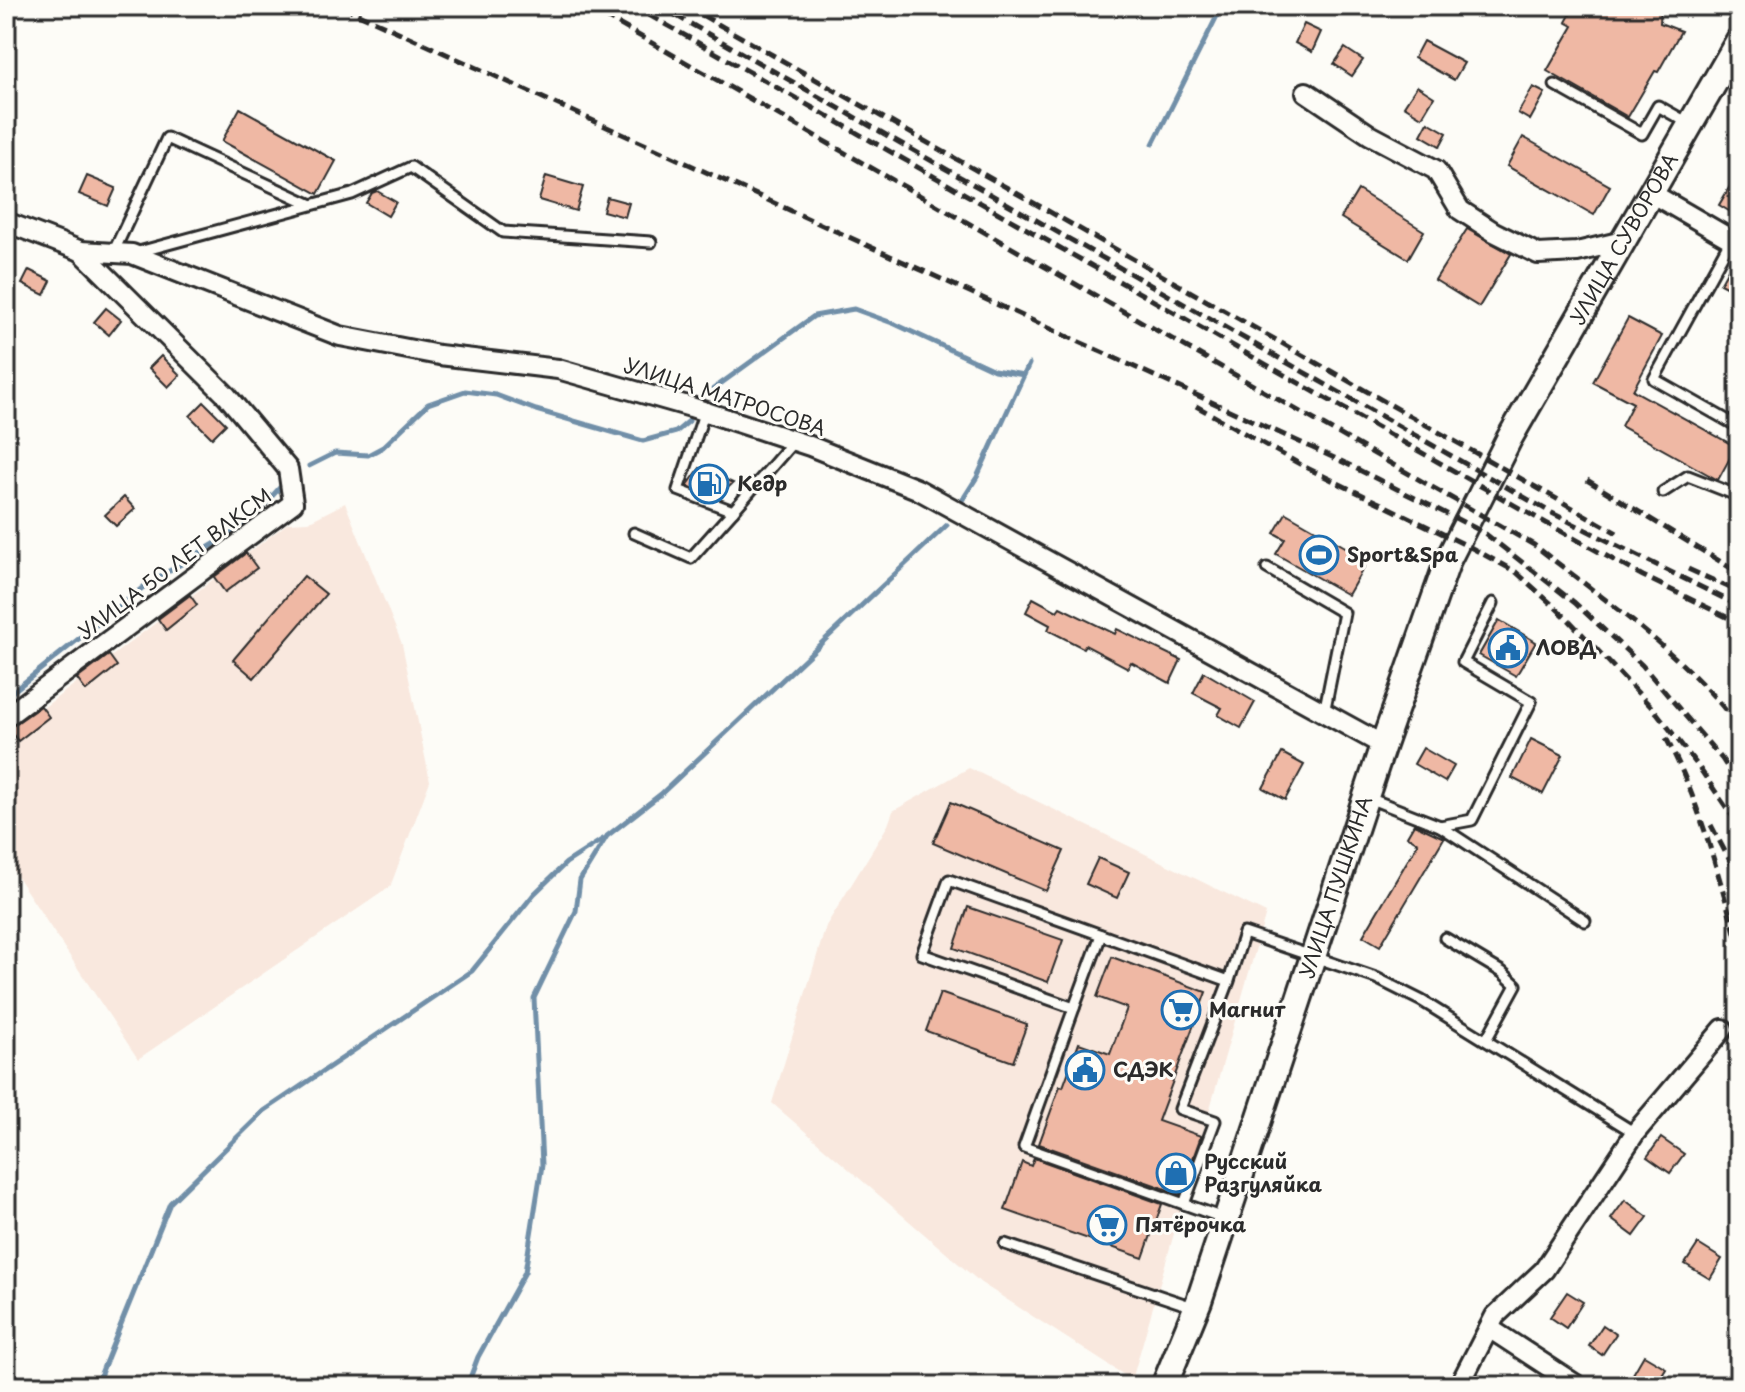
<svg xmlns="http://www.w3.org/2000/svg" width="1745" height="1392" viewBox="0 0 1745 1392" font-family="'Playpen Sans',sans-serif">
  <rect width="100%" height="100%" fill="#fdfcf7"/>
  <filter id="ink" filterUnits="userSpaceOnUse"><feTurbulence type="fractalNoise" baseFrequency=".0125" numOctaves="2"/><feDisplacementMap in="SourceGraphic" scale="16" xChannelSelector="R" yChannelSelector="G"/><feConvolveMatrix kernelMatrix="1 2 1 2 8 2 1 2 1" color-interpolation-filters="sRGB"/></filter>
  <g filter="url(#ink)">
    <g fill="#f9e8de">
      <polygon points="345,503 402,644 430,781 390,887 138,1059 6,860 6,736 288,523 308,522"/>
      <polygon points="969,768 1266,913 1132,1380 981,1283 772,1103 826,926 888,825 893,811"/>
    </g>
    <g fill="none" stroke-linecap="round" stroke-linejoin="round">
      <g stroke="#718fa8" stroke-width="5">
        <polyline points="1153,144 1222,6"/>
        <polyline points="705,395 814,316 854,309 895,324 994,370 1024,375"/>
        <polyline points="309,466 335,453 368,455 383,447 428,404 465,391 496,395 536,410 643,441 676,432 689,421"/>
        <polyline points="963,499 977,477 1029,364"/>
        <polyline points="6,697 146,585 246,525 284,483"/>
        <polyline points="96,1386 170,1203 264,1111 472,971 534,894 566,863 603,839"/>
        <polyline points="467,1386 478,1357 525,1272 542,1165 534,998 576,911 580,880 607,836 661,794 947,525"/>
      </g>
    </g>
    <g fill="#efb8a4" stroke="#2b2b2b" stroke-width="2">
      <polygon points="1575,6 1661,6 1660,23 1681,31 1658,72 1655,71 1628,117 1547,71 1573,26 1566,22"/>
      <polygon points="1304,24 1321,32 1312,52 1295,43"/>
      <polygon points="1423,41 1464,63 1454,80 1414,58"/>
      <polygon points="1345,48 1363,60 1352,76 1334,64"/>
      <polygon points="1417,86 1434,97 1422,117 1404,106"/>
      <polygon points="1533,87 1545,93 1530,120 1518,113"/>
      <polygon points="240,108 336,161 318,194 222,141"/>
      <polygon points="1428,122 1447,133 1440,146 1421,135"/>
      <polygon points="1523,137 1610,186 1594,215 1507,166"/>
      <polygon points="1739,171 1739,217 1719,205"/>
      <polygon points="87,176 116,188 108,206 79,194"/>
      <polygon points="546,176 583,187 576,211 539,200"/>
      <polygon points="1358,190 1424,231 1408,259 1341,218"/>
      <polygon points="377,191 396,202 388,216 366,203 372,193"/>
      <polygon points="607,197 629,203 625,217 603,211"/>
      <polygon points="1467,229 1511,254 1479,307 1435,280"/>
      <polygon points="1736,255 1739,256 1739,294 1720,284"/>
      <polygon points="29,270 51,281 44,295 22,284"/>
      <polygon points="106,308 121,320 109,335 94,322"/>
      <polygon points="1628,318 1662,336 1633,390 1736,447 1718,480 1621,426 1633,403 1593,382"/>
      <polygon points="161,356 180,375 168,387 149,368"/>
      <polygon points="204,402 226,424 212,438 190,416"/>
      <polygon points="700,468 733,483 718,497 687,486"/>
      <polygon points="124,497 135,509 116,526 105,515"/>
      <polygon points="1286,513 1368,560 1348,595 1276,554 1285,539 1274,533"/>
      <polygon points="246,553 257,568 225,592 214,577"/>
      <polygon points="304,576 326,594 254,678 233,660"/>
      <polygon points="190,595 197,605 166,630 158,619"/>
      <polygon points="1033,598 1057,611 1060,607 1115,634 1117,629 1181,660 1170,683 1131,662 1128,668 1085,645 1083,648 1048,630 1050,625 1026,612"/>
      <polygon points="1499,620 1536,642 1516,676 1479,655"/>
      <polygon points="109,655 117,666 86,691 77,679"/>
      <polygon points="1204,672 1255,702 1241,728 1218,715 1222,708 1193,693"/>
      <polygon points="41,706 49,717 18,741 8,729"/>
      <polygon points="1531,739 1563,755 1543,794 1512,778"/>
      <polygon points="1423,748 1454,766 1445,782 1414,764"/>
      <polygon points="1282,753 1304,765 1285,800 1263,788"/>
      <polygon points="951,802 1064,851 1046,891 933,843"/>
      <polygon points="1414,824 1444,838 1380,946 1363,936 1418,843 1407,836"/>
      <polygon points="1098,858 1129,872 1117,898 1086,884"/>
      <polygon points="968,907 1063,940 1048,982 954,948"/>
      <polygon points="1112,957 1206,992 1158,1121 1201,1136 1180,1194 1039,1144 1060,1086 1063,1087 1079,1043 1110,1054 1127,1008 1097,997"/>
      <polygon points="940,993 1027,1024 1013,1062 926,1031"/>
      <polygon points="1661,1138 1684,1154 1670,1173 1647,1157"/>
      <polygon points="1034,1158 1162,1204 1143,1258 1005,1210 1022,1162 1031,1166"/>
      <polygon points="1625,1200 1648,1217 1634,1236 1611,1219"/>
      <polygon points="1698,1244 1722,1259 1710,1279 1685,1264"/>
      <polygon points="1567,1292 1583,1302 1566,1328 1550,1317"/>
      <polygon points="1603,1325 1616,1334 1602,1355 1589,1346"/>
      <polygon points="1644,1355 1666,1368 1655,1386 1633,1374"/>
    </g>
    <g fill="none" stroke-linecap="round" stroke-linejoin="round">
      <g stroke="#2b2b2b" stroke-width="15">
        <g id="service">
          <polyline points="1555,85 1642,134 1658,106 1690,124"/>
          <polyline points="1731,239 1654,379 1739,427"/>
          <polyline points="113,253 167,138 310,204"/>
          <polyline points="135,253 352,194 411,167 503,232 651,242"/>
          <polyline points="705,411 678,490 733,511 794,441"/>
          <polyline points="1663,492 1688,476 1739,496"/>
          <polyline points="634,533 691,558 733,511"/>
          <polyline points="1267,568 1344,613 1324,713"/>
          <polyline points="1366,797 1440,826 1472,820 1531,702 1463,662 1493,603"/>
          <polyline points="1440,826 1585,921"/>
          <polyline points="1445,938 1502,972 1516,985 1486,1040"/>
          <polyline points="1229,981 949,880 922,954 1074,1008 1024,1147 1184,1204 1215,1121 1180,1109 1229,981 1244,933 1376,978 1422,1001 1635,1133"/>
          <polyline points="1074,1008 1101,935"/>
          <polyline points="1184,1204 1226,1219"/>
          <polyline points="1005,1244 1193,1307"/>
        </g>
      </g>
      <g stroke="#2b2b2b" stroke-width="24">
        <g id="minor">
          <polyline points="1306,92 1370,135 1436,170 1460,210 1494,232 1538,254 1577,252 1623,241"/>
          <polyline points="1651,193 1739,244"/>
          <polyline points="6,222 81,251 132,254 340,336 439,355 558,369 691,407 810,446 917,489 1383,745"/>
          <polyline points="6,717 293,503 288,469 227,396 81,251"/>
          <polyline points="1489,1328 1578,1386"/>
          <polyline points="1459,1386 1495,1316 1544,1270 1635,1133 1723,1029"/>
        </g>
      </g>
      <g stroke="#2b2b2b" stroke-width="30">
        <g id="secondary">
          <path id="s1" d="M1164 1386 1199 1301 1383 745 1448 560 1509 439 1739 40"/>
        </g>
      </g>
      <use href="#service" stroke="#fdfcf7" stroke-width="9"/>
      <use href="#minor" stroke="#fdfcf7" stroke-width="18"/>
      <use href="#secondary" stroke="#fdfcf7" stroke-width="24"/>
      <g stroke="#2b2b2b" stroke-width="5" stroke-dasharray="12 6" stroke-linecap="butt">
        <polyline points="341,6 1339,460 1483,532 1575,603 1642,665 1722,759 1739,785"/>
        <path d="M587 6 1534 545C1606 601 1684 654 1739 727"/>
        <polyline points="633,6 1546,523 1643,576 1739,623"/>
        <polyline points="659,6 1552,513 1739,606"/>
        <polyline points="686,6 1617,533"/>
        <polyline points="1196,406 1305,467 1470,547 1516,572 1567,618 1657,713 1698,766 1739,826"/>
        <polyline points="1587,480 1739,573"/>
        <polyline points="1688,569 1739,592"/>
        <path d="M1666 738C1701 803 1718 876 1739 946"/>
        <polyline points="1711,825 1739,878"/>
      </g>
    </g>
  </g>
  <defs>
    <g id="fuel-ring" transform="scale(2)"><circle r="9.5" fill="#fdfcf7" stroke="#1f6fb2" stroke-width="1.5"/><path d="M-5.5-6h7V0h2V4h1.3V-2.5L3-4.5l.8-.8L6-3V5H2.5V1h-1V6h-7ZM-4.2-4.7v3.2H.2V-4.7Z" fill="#1f6fb2"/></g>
    <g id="stadium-ring" transform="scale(2)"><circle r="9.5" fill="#fdfcf7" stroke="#1f6fb2" stroke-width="1.5"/><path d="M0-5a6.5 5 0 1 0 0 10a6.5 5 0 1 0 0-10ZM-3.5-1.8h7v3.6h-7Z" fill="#1f6fb2"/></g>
    <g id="civic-ring" transform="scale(2)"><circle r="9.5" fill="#fdfcf7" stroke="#1f6fb2" stroke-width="1.5"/><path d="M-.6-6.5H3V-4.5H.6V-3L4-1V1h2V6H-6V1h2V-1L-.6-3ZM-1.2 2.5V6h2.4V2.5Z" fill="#1f6fb2"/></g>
    <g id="supermarket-ring" transform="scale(2)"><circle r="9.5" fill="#fdfcf7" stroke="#1f6fb2" stroke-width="1.5"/><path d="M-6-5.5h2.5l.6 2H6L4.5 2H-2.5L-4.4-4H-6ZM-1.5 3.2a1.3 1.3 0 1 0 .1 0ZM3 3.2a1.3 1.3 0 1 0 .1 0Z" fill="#1f6fb2"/></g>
    <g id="shop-ring" transform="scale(2)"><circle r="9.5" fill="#fdfcf7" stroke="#1f6fb2" stroke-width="1.5"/><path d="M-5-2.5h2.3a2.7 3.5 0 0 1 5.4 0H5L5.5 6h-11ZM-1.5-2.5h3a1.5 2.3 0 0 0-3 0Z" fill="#1f6fb2"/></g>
  </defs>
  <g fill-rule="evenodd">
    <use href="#fuel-ring" x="709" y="484"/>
    <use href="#stadium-ring" x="1319" y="555"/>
    <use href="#civic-ring" x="1508" y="648"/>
    <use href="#supermarket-ring" x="1181" y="1010"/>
    <use href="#civic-ring" x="1085" y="1070"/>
    <use href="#shop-ring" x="1176" y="1173"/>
    <use href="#supermarket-ring" x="1107" y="1225"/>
  </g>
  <g text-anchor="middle" stroke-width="6" stroke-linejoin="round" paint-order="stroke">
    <g font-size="20" fill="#2b2b2b" stroke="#fdfcf7">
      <text dy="7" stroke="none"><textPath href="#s1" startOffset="1240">УЛИЦА СУВОРОВА</textPath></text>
      <text transform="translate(725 397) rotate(18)" y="7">УЛИЦА МАТРОСОВА</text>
      <text transform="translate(175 564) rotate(-37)" y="7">УЛИЦА 50 ЛЕТ ВЛКСМ</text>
      <text dy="7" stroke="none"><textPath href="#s1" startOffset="528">УЛИЦА ПУШКИНА</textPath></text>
    </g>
    <g font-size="20" font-weight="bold" fill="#2b2b2b" stroke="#fdfcf7" text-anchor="start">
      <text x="737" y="491">Кедр</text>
      <text x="1347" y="562">Sport&amp;Spa</text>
      <text x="1536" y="655">ЛОВД</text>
      <text x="1209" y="1017">Магнит</text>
      <text x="1113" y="1077">СДЭК</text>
      <text x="1204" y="1169">Русский<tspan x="1204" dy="23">Разгуляйка</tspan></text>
      <text x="1135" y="1232">Пятёрочка</text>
    </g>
  </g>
  <rect width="1745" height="1392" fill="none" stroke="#fdfcf7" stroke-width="32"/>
  <rect x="16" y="16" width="1713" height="1360" fill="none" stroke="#2b2b2b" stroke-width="3" filter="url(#ink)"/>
</svg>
